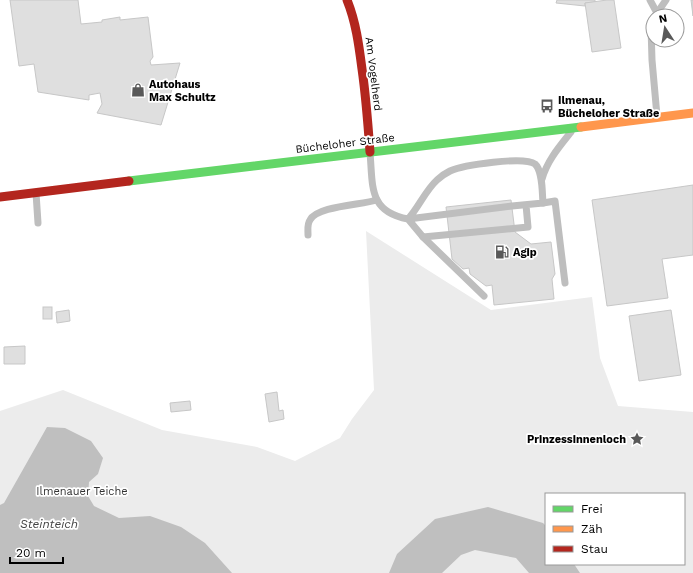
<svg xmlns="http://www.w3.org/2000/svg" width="693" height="573" viewBox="0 0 693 573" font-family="'Work Sans',sans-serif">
  <rect width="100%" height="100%" fill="#fff"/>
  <path fill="#ececec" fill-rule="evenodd" d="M366 231 491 310 592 297 600 358 618 406 693 412V573H0V411L63 390 162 430 257 447 295 461 340 438 352 419 374 390ZM546 494H684V564H546Z"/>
  <g fill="#bfbfbf">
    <polygon points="47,427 65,428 91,441 103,458 98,474 89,482 88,496 94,506 119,518 150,516 181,527 205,543 232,573 0,573 0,505 4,503"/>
    <polygon points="488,507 543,523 546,526 546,564 574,564 580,573 529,573 516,558 475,550 461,555 442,573 389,573 397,554 435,519"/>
  </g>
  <g fill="#dfdfdf" stroke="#c7c7c7">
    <polygon points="10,0 78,0 81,24 102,22 102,20 120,17 120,20 148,17 153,57 150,61 151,65 180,63 161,125 97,113 102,104 100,93 89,95 89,100 38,92 34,64 19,66"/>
    <polygon points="557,0 595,0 595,2 585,3 585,6 556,3"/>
    <polygon points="607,0 614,0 621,48 592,52 585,3"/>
    <polygon points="691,0 693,0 693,16"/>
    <polygon points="693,185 693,255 662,259 668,298 607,306 592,200"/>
    <polygon points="511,200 515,232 531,244 551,242 555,274 552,279 554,299 494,305 492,285 486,286 470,274 469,268 463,269 452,259 446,207"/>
    <rect x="43" y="307" width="9" height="12"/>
    <polygon points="69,310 70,321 57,323 56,312"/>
    <polygon points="671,310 681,375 639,381 629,316"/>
    <polygon points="25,346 25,364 4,364 4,347"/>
    <polygon points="277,392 279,411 283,410 284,419 269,422 265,394"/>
    <polygon points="190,401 191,410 171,412 170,403"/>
  </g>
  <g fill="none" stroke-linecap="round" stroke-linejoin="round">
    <g stroke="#bebebe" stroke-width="7">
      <polyline points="650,0 657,13"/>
      <polyline points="655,16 666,0"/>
      <polyline points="653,21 651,27 652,60 657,116"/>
      <path d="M370 153C373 185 368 212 408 219L512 206 543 203C542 193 543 171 535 164 524 156 463 165 450 171 446 173 441 176 437 180 425 191 419 207 408 219L423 237 528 227 526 205"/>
      <path d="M542 179C547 161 559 147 571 132"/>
      <polyline points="36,193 38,223"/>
      <polyline points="543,203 555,201 565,283"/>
      <path d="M308 235C308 229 307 224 310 220 317 206 361 205 377 200"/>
      <polyline points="423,237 484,296"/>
    </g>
    <polyline stroke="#63d668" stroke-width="9" points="129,181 581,127"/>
    <polyline stroke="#ff974d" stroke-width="9" points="581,127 693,113"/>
    <g stroke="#b3261e" stroke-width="9">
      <path d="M347 0C356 22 359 46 362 69 366 97 368 124 370 152"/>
      <polyline points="0,197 129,181"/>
    </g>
  </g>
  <defs>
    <g id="shop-bare" transform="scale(1.08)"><path d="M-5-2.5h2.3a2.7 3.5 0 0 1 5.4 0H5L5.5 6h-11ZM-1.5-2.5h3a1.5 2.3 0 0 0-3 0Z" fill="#595959" stroke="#fff" stroke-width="2.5" paint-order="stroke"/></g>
    <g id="bus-bare" transform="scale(1.08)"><path d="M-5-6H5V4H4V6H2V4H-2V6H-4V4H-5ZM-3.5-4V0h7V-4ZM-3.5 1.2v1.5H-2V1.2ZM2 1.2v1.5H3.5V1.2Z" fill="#595959" stroke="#fff" stroke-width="2.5" paint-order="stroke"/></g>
    <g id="fuel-bare" transform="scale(1.08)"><path d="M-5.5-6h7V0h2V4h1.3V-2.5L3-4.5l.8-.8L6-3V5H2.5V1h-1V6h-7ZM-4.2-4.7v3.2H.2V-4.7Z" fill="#595959" stroke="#fff" stroke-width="2.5" paint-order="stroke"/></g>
    <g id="sight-bare" transform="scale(1.08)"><path d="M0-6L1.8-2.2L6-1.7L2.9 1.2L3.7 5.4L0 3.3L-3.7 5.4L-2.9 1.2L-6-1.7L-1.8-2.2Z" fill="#595959" stroke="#fff" stroke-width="2.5" paint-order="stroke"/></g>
  </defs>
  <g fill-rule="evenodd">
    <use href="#shop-bare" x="138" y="90"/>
    <use href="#bus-bare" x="547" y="106"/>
    <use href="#fuel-bare" x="502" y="252"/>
    <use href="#sight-bare" x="637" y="439"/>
  </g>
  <g text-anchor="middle" stroke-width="3.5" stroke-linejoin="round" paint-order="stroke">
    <g font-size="11" fill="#000" stroke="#fff">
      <text transform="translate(374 74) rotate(83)" y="4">Am Vogelherd</text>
      <text transform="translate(345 143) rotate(-7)" y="4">Bücheloher Straße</text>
    </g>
    <g font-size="11" font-weight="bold" fill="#000" stroke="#fff" text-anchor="start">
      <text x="149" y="88">Autohaus<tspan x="149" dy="13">Max Schultz</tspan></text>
      <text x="558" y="104">Ilmenau,<tspan x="558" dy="13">Bücheloher Straße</tspan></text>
      <text x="513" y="256">Agip</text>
      <text x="626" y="443" text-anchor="end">Prinzessinnenloch</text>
    </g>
    <g font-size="11" fill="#333" stroke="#fff">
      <text x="82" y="495">Ilmenauer Teiche</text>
    </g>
    <g font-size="12" font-style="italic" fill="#444" stroke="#fff">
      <text x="49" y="528">Steinteich</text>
    </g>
  </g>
  <rect x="545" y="493" width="140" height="72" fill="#ffffff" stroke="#999999"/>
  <rect x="553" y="506" width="20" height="6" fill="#63d668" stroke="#999999"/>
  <text x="581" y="513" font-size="12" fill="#000000">Frei</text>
  <rect x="553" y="526" width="20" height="6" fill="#ff974d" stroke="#999999"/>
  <text x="581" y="533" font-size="12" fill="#000000">Zäh</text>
  <rect x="553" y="546" width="20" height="6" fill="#b3261e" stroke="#999999"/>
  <text x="581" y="553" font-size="12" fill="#000000">Stau</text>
  <g transform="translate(665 28) rotate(348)"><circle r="19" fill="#ffffff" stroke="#999999"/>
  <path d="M0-3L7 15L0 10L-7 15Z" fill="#595959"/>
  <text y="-6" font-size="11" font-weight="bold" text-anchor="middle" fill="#000000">N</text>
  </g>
  <path d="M10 557v6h53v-6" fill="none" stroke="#000000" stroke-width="2"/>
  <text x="16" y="557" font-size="12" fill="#000000" stroke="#ffffff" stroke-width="3" paint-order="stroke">20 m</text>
</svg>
